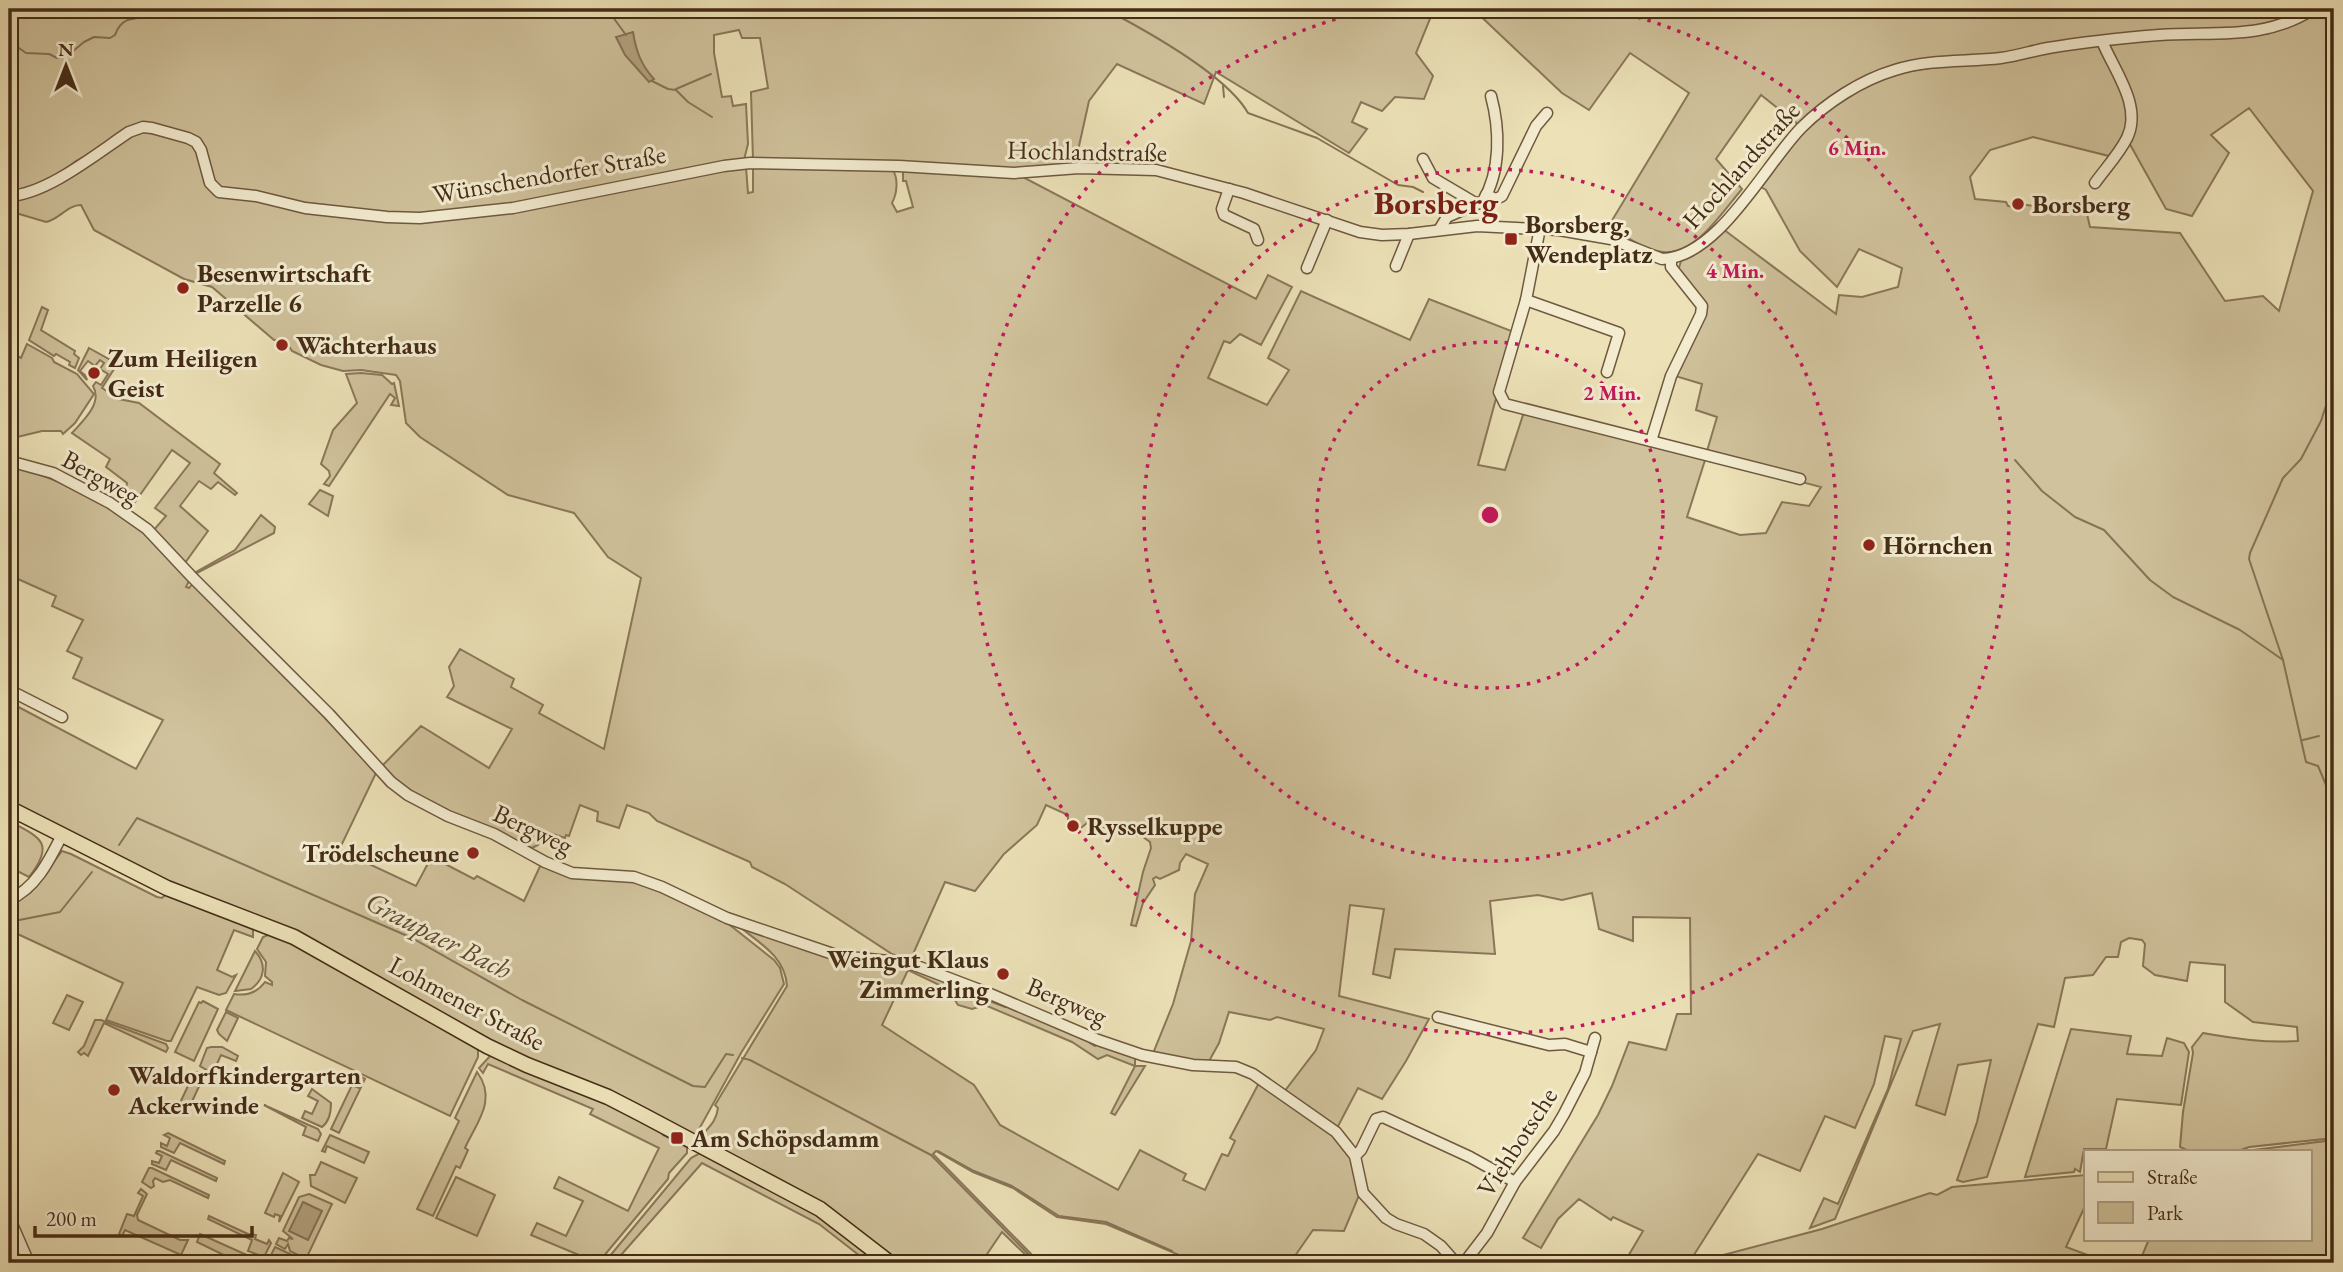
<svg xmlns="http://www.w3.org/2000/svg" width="2343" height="1272" viewBox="0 0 2343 1272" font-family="'EB Garamond',serif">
  <rect width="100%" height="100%" fill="#ece1b7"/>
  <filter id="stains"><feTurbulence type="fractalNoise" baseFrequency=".00286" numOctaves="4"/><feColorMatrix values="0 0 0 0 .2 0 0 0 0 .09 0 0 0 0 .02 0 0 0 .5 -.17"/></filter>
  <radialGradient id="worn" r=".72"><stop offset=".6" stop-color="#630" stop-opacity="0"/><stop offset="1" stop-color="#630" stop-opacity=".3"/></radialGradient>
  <g fill="#d0c29c" stroke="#8a7759" stroke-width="2" fill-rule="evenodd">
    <polygon points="9,9 1434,9 1416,53 1433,76 1424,99 1395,97 1382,111 1361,102 1352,122 1367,129 1349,153 1216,72 1204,104 1117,64 1089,101 1075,164 1033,171 753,160 751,92 768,88 760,38 742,38 739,30 714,35 714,53 722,97 731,96 733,106 746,104 748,144 744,160 489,208 414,215 339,209 225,190 214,185 205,151 147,123 76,161 50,181 9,193"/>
    <path d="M1473 9H2306L2270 25 1892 66 1799 125 1761 95 1716 159 1742 189C1723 211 1695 256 1663 252 1644 250 1624 235 1608 227L1689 93 1630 53 1589 110 1562 93Z"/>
    <path d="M2320 9H2334V1138L2249 1147 2238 1151H2189L2180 1147 2183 1112 2193 1053 2192 1047 2203 1033C2236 1039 2265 1043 2298 1041L2297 1027 2253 1022 2225 1002V965L2190 962 2187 981 2155 975 2143 966 2145 944 2142 940 2129 938 2121 942 2118 957H2106L2093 975 2065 978 2054 1027 2038 1024 1987 1177 1963 1182 1957 1180 1977 1122 1991 1060 1958 1065 1945 1115 1916 1105 1940 1024 1913 1031 1835 1219 1810 1228 1824 1198 1838 1204 1888 1089 1901 1039 1885 1036 1874 1084 1855 1128 1825 1116 1800 1171 1758 1154 1692 1258 1678 1263H1624L1643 1231 1613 1217 1611 1220 1579 1199 1558 1219 1541 1248 1523 1238 1598 1115 1612 1086 1629 1042 1666 1050 1677 1014H1691L1690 918 1633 917V941L1599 929 1592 893 1562 900 1538 895 1490 901 1495 954 1395 949 1390 978 1373 974 1384 909 1350 905 1339 996 1429 1019 1406 1061 1382 1099 1358 1088 1336 1130 1284 1092 1316 1050 1324 1029 1277 1017 1270 1020 1229 1012 1219 1043 1208 1063 1152 1056 1173 1004 1191 941 1195 894 1208 864 1186 854 1180 863 1179 870 1160 879 1156 877 1153 879 1155 885 1143 903 1136 926 1131 925 1143 872 1151 848 1150 842 1143 837 1087 823 1082 827 1074 828 1068 823V815L1046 805 1037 825 1004 854 975 891 945 882 910 961 892 954 785 884 752 867 750 862 657 821 649 813 627 805 619 828 597 821 598 812 580 805 569 836 566 835 565 838 544 831 538 845 532 848 512 841 409 793 381 767 421 726 489 768 512 729 447 697 454 686 449 667 460 649 514 679 511 687 543 705 539 713 604 749 641 578 608 557 574 513 508 495 420 437 406 423 400 381 396 375 361 370 343 371 321 365 292 351 285 340H274L212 287 184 279 94 230 81 205C67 205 60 219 46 222L9 211V198H18L134 133 148 130 195 145 211 189 424 221 746 167 748 193 753 192V166L892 169C899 178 897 194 892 203L897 212 913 207 906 181H903V170L1021 176 1256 299 1268 275 1292 287 1261 345 1240 334 1230 343 1224 341 1208 378 1267 405 1289 370 1268 358 1301 291 1410 340 1429 299 1514 332 1478 465 1505 470 1524 412 1707 451 1717 417 1696 410 1702 384 1675 376 1703 319 1678 271 1681 261 1693 256 1723 229 1836 314 1839 295 1862 297 1898 287 1902 268 1859 249 1837 287 1800 251 1766 190 1761 187C1783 159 1804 127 1832 106 1851 92 1873 82 1895 73L2110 43 2194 37 2267 34 2295 23ZM2249 108 2313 191 2279 311 2263 296 2225 301 2180 233 2090 227 2087 214 2020 204 2016 208 2008 206 2006 202 1975 199 1970 177 1990 150 2033 137 2113 157 2127 139 2166 209 2192 216 2229 153 2211 135ZM1706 457 1821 487 1809 506 1782 502 1766 533 1740 535 1687 517Z"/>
    <polygon points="42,307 48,310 41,330 75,351 74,354 79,358 75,368 69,365 70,362 56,354 54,356 29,340"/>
    <polygon points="27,344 52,358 54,362 77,374 94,394 75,423 63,434 61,431 42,431 9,439 9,352 21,358"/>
    <path d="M89 348 114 362 116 366 102 388 113 395V398L139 403 220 464 214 473 237 493 235 495 218 482 211 489 199 481 180 506 208 531 185 563 194 573 235 550 261 515 275 527 274 533 195 574 153 531 166 516 155 508 190 463 172 450 135 502 125 496 127 483 106 467 110 459 72 433C83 421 103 403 93 386L96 382 101 385 108 374 100 369 104 363 100 360 95 366 88 361 80 371 86 376 87 380 78 370Z"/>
    <polygon points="361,373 382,375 392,384 394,383 399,406 391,405 395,398 390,394 329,486 324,484 330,476 329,471 321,464 333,430 357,403 346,374"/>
    <path d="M9 465C63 480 115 505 157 543 169 554 178 568 189 581L186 587 189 588 193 583 377 771 339 850 416 886 434 852 450 858 447 865 474 879 477 876 524 901 541 864 639 881 721 918 774 960 780 968 784 984 741 1053 697 1133 694 1136 529 1062 301 933 190 894 9 804V702L136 769 163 720 73 678 82 658 67 651 83 620 52 606 56 596 9 575Z"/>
    <polygon points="320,490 333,496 328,516 309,504"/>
    <path d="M9 821C40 837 56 843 29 877L9 867Z"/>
    <polygon points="62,851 71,854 157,897 162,898 167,893 231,917 231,920 253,929 253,937 234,930 217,970 232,977 236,975 226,993 219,995 197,987 171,1041 167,1041 106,1020 123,983 9,930 9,905 31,892"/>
    <path d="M735 923 839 958 909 966 992 997V1002L1005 1007 1007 1003 1090 1039V1043L1095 1046 1097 1044 1135 1057V1066H1145L1115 1115 1111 1113 1135 1066 1107 1055 1098 1059 1072 1042 985 1005 972 1009 958 1005 948 989 908 970 882 1025 974 1085 1000 1125 1118 1190 1140 1150 1186 1174 1183 1180 1205 1190 1222 1154 1228 1156 1235 1141 1230 1138 1260 1081 1334 1133 1353 1158 1360 1193 1344 1231 1313 1230 1290 1263H1192L1184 1257 1106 1224 1057 1217 1013 1188 973 1172 936 1151 933 1154 1040 1263H1034L1002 1232 981 1263H896L725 1151 700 1138C708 1127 716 1123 718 1108L715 1105 787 986C785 955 757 942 735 923Z"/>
    <path d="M273 933 478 1048V1057L450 1116 226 1010 234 994C247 996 257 993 265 982L272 985V982L265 976 266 962 257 949 263 937Z"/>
    <path d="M255 951C267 964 265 979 251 989L235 991Z"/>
    <polygon points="67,995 83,1002 69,1030 53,1023"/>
    <polygon points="203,1001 218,1009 194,1061 175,1052 199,1002 201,1003"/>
    <polygon points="226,1012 238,1018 227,1041 219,1034 217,1030"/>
    <polygon points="95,1020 101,1020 166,1044 168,1048 166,1052 104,1023 88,1056 84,1053 81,1055 78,1052 84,1046"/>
    <polygon points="2071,1029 2131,1036 2127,1054 2162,1056 2167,1038 2184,1043 2189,1052 2181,1105 2117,1099 2106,1149 2084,1149 2080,1172 2075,1169 2074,1172 2025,1177"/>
    <polygon points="211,1047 222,1047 238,1056 236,1061 221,1055 215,1068 221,1071 217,1076 200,1066 207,1048"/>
    <polygon points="491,1055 600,1098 664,1131 663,1135 687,1147 687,1153 669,1173 668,1179 598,1263 531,1235 537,1223 566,1236 583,1201 554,1188 559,1177 628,1211 659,1148 590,1114 593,1109 488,1064 483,1073 479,1068"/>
    <polygon points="198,1072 203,1075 203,1078 188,1110 186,1110 179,1105 194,1073"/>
    <path d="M477 1072C498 1100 476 1123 465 1148L468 1150 460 1168 456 1166 433 1216 417 1209 459 1121 455 1118Z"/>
    <polygon points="356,1074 365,1079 339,1133 331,1129 352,1085 359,1088 361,1083 354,1080"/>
    <path d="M312 1089 331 1103C331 1111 329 1122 322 1127L302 1118 305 1111 312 1114 318 1101 308 1096Z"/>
    <polygon points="264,1105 318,1129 321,1134 318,1141 303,1135 306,1127"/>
    <polygon points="168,1133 225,1161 224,1164 180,1143 174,1153 161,1147 161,1143 167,1146 170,1138 164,1135"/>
    <polygon points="330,1135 369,1152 364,1163 327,1146 325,1152 322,1151"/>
    <polygon points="2334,1140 2334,1263 2139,1263 2149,1239 2310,1239 2310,1151 2245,1151"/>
    <polygon points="157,1151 160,1151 217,1178 216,1181 171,1160 166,1170 152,1164 152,1161 159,1163 162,1156 156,1153"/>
    <polygon points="702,1152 818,1212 884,1263 869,1263 819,1224 702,1163 614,1263 604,1263 691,1158"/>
    <polygon points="321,1162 357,1178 345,1203 311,1186 310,1175 315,1175"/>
    <polygon points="149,1168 152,1168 209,1195 208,1198 170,1180 163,1182 155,1178 153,1181 154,1186 151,1188 142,1182"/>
    <polygon points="283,1173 299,1182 279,1222 280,1216 275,1214 274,1217 265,1213"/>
    <polygon points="2086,1175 2086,1204 2066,1247 2109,1263 1693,1263 1822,1229 1930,1193 1937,1195 1952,1187"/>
    <polygon points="456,1177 495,1195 477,1236 436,1218"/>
    <polygon points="141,1189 147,1194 137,1215 138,1220 180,1240 188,1240 181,1255 125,1230 122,1236 119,1234 127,1214 134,1216 143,1196 138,1193"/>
    <polygon points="309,1194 332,1204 306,1259 290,1251 288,1244 285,1249 276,1244 279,1238 287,1241 289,1238 293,1239 283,1231 299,1197"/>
    <polygon points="209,1216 248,1234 256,1235 255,1239 267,1244 269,1240 271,1243 264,1257 248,1251 252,1240 208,1219"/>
    <polygon points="200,1234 260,1261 261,1263 240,1263 197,1242"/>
    <polygon points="275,1247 301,1259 299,1263 267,1263"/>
  </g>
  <g fill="#b3a380" stroke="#877356" stroke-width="2">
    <path d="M633 32C636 51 641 65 654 79L649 82 625 55 616 37Z"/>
    <polygon points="303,1202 322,1211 308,1240 289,1231"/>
  </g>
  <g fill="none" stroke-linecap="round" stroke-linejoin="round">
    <g stroke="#877356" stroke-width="2">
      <polyline points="607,9 626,35"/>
      <path d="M1105 9C1145 30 1226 74 1248 113L1317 138 1398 185 1413 187 1423 192"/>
      <path d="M9 41 26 53 49 54 57 58 66 57 84 42 94 37 110 38 115 35C125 6 151 27 169 9"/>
      <polyline points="652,81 668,89 676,90 688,102 712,117"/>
      <polyline points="1223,86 1224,97"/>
      <polyline points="676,89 711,74"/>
      <polyline points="2334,381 2321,421 2301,459 2283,478 2250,553 2249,559 2283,660 2306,762 2318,766 2334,804"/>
      <polyline points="2015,460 2042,491 2075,517 2104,530 2150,580 2173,597 2240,630 2283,660"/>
      <polyline points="2303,740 2319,736"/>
      <polyline points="119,845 137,818 412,938 522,1000 693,1086 705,1087 726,1054 733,1055"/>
      <polyline points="9,922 60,912 92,872"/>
      <polyline points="742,1058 750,1060 931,1155 1037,1263"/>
      <polyline points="938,1151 974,1171 1012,1186 1059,1216 1106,1222 1172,1251"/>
    </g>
    <g stroke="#6f593e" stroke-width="13">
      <g id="minor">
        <polyline points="1423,159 1433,178 1477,204"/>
        <path d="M2095 183C2105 169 2119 154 2127 138 2143 106 2113 69 2102 41"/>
        <polyline points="1229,189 1222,209 1224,215 1254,229 1258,240"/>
        <polyline points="1486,195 1496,199 1502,196 1536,126 1547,113"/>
        <path d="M9 196C47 194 96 154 129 132L143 127 152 128 188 138 196 142 201 150 210 183 219 192 256 196 305 208 387 217 420 218 513 208 724 166 750 163 899 166 1014 173 1079 168 1156 170 1244 193 1360 232 1382 235 1409 234 1477 226 1559 230 1611 239 1662 259C1718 258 1765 165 1801 128 1826 103 1861 80 1895 70 1929 59 1966 62 2001 58 2016 56 2032 51 2048 48 2084 42 2122 38 2159 35 2214 31 2264 41 2313 9"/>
        <polyline points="1540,228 1526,300 1499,392 1505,404 1800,479"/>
        <path d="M1439 230 1447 217 1483 201C1501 171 1500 129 1491 96"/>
        <polyline points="1396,266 1409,234"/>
        <polyline points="1307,268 1327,220"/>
        <polyline points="1526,300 1619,333 1607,372"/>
        <polyline points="1651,441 1671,376 1701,314 1702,306 1671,267 1671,259"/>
        <polyline points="9,461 53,473 110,503 147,529 192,577 329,714 391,782 408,795 448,816 494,834 545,862 572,873 634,877 662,887 727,918 839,956 909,963 988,993 1098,1040 1142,1055 1193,1065 1236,1067 1253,1074 1336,1132 1355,1156 1363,1193 1386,1218 1396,1224 1424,1234 1441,1246 1456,1263"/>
        <polyline points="9,690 62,717"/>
        <path d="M9 900C36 888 49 861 62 835"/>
        <polyline points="1438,1017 1549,1045 1565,1044 1591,1052"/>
        <polyline points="1355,1156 1361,1150 1376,1119 1383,1117 1470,1157 1515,1182"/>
        <polyline points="9,1217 29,1263"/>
        <polyline points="1464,1263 1487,1233 1515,1182 1554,1131 1564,1114 1585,1073 1595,1038"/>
      </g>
    </g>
    <g stroke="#452c16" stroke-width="17">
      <polyline id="major" points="9,808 167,888 294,937 487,1046 527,1065 608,1097 641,1114 820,1209 890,1263"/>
    </g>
    <use href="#minor" stroke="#f3ecd0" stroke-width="10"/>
    <use href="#major" stroke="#ece1b7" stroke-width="14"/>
  </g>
  <g fill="none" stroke="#c2185b" stroke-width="3.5" stroke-dasharray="3.5 7">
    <circle cx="1490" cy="515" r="173"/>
    <circle cx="1490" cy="515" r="346"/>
    <path d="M1607 9A519 519 0 1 1 1373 9"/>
  </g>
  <g fill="#8f2418" stroke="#f3ecd0" stroke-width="2.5">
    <circle cx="2018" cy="204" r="7"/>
    <rect x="1504" y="232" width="14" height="14" rx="3.5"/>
    <circle cx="183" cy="288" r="7"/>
    <circle cx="282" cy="345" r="7"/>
    <circle cx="94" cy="373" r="7"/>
    <circle cx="1869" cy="545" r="7"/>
    <circle cx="1073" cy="826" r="7"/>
    <circle cx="473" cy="853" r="7"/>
    <circle cx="1003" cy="974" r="7"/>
    <circle cx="114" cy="1090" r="7"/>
    <rect x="670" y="1131" width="14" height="14" rx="3.5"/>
  </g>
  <g text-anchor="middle" stroke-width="6" stroke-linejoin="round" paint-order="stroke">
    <g font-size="26" fill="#452c16" stroke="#f3ecd0">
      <text transform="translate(1087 151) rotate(1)" y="9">Hochlandstraße</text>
      <text transform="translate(1741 165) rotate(-48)" y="9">Hochlandstraße</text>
      <text transform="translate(549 174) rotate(-10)" y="9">Wünschendorfer Straße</text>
      <text transform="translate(101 477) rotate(29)" y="9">Bergweg</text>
      <text transform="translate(533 829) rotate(25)" y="9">Bergweg</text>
      <text transform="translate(1067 1001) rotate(23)" y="9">Bergweg</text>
      <text transform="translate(467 1003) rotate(28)" y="9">Lohmener Straße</text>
      <text transform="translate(1517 1142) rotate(-57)" y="9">Viehbotsche</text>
    </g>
    <g font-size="26" font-weight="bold" fill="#452c16" stroke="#f3ecd0" text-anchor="start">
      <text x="2032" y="213">Borsberg</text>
      <text x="1525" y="233">Borsberg,<tspan x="1525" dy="30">Wendeplatz</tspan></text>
      <text x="197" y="282">Besenwirtschaft<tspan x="197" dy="30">Parzelle 6</tspan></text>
      <text x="296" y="354">Wächterhaus</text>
      <text x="108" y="367">Zum Heiligen<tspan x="108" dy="30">Geist</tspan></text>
      <text x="1883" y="554">Hörnchen</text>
      <text x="1087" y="835">Rysselkuppe</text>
      <text x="459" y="862" text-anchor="end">Trödelscheune</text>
      <text x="989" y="968" text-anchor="end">Weingut Klaus<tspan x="989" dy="30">Zimmerling</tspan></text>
      <text x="128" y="1084">Waldorfkindergarten<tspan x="128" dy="30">Ackerwinde</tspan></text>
      <text x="691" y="1147">Am Schöpsdamm</text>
    </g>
    <g font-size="28" font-style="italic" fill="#604a30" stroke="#f3ecd0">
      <text transform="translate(439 935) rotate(27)" y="10">Graupaer Bach</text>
    </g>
    <g font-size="33" font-weight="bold" fill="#7a1f14" stroke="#f3ecd0">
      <text x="1436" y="214">Borsberg</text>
    </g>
  </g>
  <circle cx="1490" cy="515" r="10" fill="#c2185b" stroke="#f3ecd0" stroke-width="3.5"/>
  <g font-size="21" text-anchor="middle" font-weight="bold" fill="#c2185b" stroke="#f3ecd0" stroke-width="6" stroke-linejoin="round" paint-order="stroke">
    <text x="1857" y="155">6 Min.</text>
    <text x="1735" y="278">4 Min.</text>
    <text x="1612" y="400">2 Min.</text>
  </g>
  <rect width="2343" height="1272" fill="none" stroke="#ece1b7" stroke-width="35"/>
  <rect x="10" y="10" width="2322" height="1251" fill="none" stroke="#452c16" stroke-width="3.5"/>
  <rect x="18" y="18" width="2308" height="1237" fill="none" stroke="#452c16" stroke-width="2"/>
  <rect x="2084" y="1150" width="228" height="91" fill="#f3ecd0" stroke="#ad9f86" stroke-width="2"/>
  <rect x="2098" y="1172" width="35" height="10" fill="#ece1b7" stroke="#ad9f86" stroke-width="2"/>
  <text x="2147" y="1184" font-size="21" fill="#452c16">Straße</text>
  <rect x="2098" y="1202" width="35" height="21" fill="#d0c29c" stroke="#ad9f86" stroke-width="2"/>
  <text x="2147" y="1220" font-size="21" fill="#452c16">Park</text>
  <g transform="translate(66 66)" stroke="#f3ecd0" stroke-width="5" paint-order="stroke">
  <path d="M0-5L12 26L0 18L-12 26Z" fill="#452c16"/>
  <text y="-10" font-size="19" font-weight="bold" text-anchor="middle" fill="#452c16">N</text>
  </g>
  <path d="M35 1226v10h217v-10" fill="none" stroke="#452c16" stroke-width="3.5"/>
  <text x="46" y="1226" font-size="21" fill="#452c16" stroke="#f3ecd0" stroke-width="5" paint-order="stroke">200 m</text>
  <rect width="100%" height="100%" filter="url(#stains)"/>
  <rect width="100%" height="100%" fill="url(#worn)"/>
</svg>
